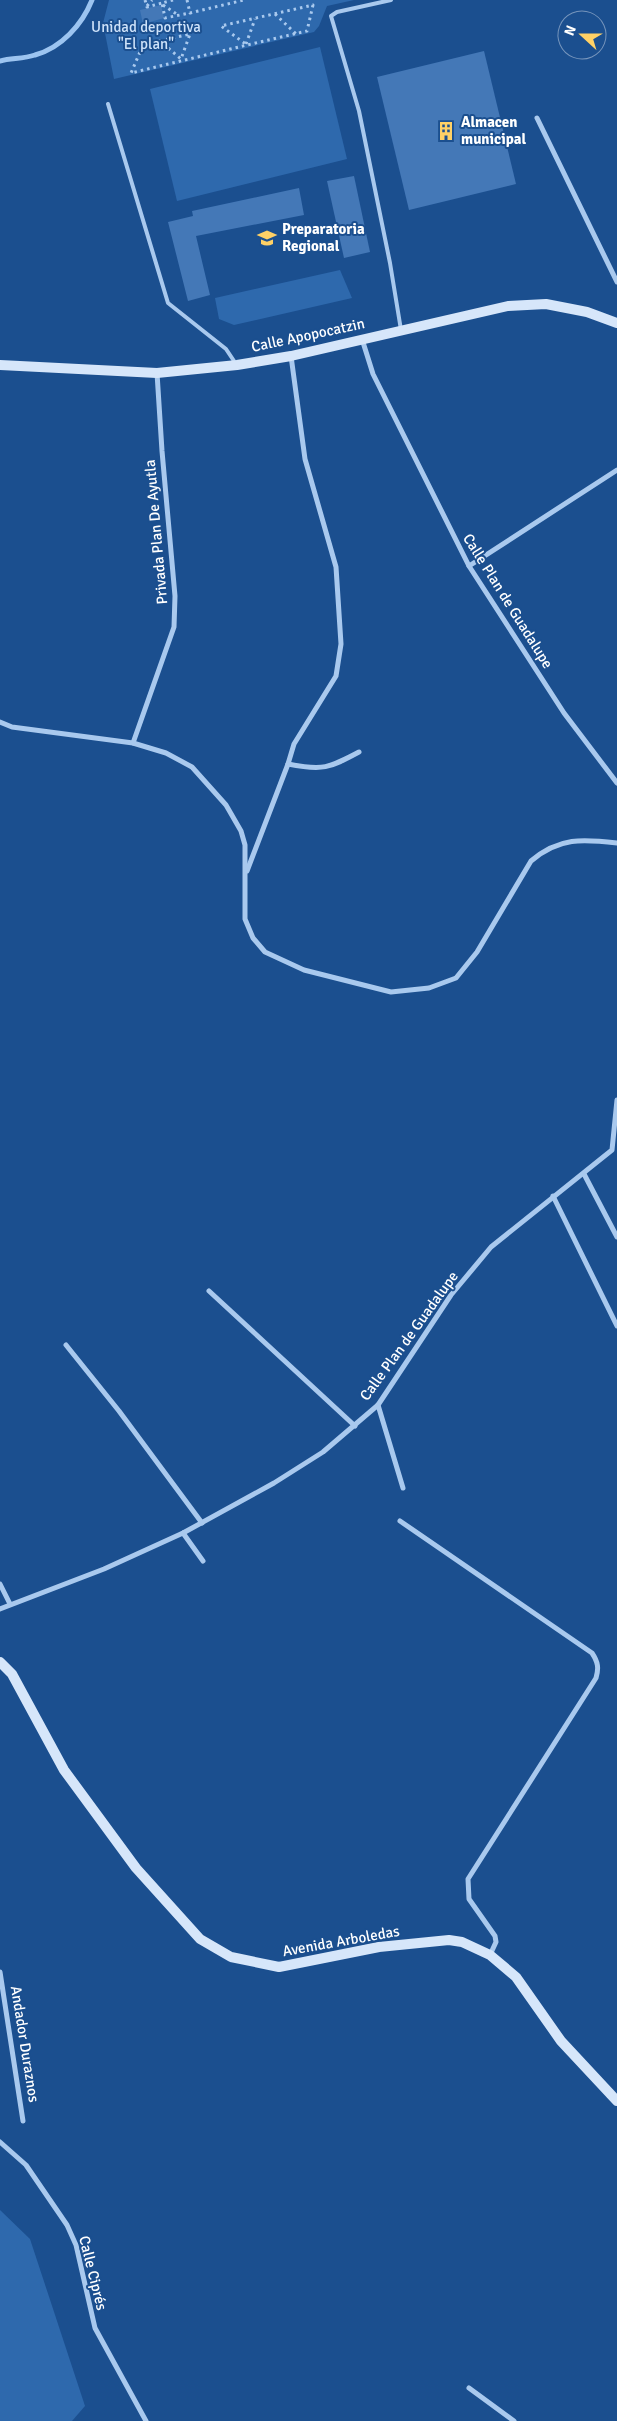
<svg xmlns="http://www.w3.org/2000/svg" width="617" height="2421" viewBox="0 0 617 2421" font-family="Signika,sans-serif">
  <rect width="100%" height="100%" fill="#1b4f8f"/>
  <g fill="#2e69ad">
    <polygon points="109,0 354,0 327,6 319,26 314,32 114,79 103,23"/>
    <polygon points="320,47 347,159 177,201 150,89"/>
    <polygon points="340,270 352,298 234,325 219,319 215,298"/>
    <polygon points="0,2210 30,2239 85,2406 72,2421 0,2421"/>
  </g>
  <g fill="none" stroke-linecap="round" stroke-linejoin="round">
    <path stroke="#9cc4f0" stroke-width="5" d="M0 61C12 58 23 59 35 55 61 48 82 25 92 0"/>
  </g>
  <g fill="#4478b7">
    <polygon points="161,5 164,18 143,24 140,10"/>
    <polygon points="484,51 516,184 409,210 377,77"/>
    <polygon points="354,176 370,252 344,258 327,181"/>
    <polygon points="299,188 304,215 196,236 210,295 188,301 168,222 193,216 192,211"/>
  </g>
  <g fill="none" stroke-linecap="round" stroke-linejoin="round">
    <g stroke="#a9c9ee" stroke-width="3" stroke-dasharray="2.5 4" stroke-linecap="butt">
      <polyline points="145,0 147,7 162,3"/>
      <polyline points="173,0 162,3 165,18 190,13"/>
      <polyline points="187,0 190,13 244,0"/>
      <polyline points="163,5 178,15"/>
      <polygon points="313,5 307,31 247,45 221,26"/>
      <polyline points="147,6 152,0"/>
      <polyline points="275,14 296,34"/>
      <polyline points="160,41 190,34 181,59 160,41 143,45 131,73 247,45"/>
      <polyline points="246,44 255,19"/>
    </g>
    <g stroke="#a9c9ee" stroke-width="4">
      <polyline points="391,0 337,12 331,16 359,111 390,263 401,330"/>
      <polyline points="108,104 168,303 226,349 236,364"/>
    </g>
    <g stroke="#a9c9ee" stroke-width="5">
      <polyline points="537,118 617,282"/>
      <polyline points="362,339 373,374 469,566 564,713 617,783"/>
      <polyline points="469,566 617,470"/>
      <path d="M0 722 12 727 133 743 166 753 192 767 226 805 241 831 245 845V919L253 938 265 952 304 970 391 992 429 988 456 978 477 952 531 861C559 837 583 839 617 843"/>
      <polyline points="133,743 174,627 175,596 162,451 157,373"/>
      <path d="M288 764C323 771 329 768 359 752"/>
      <polyline points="247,871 288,764 294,744 336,676 341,644 336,567 305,459 291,356"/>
      <polyline points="584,1174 617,1237"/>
      <polyline points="553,1196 617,1326"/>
      <polyline points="209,1291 355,1426"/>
      <polyline points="66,1345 119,1411 202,1523"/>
      <polyline points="378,1405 403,1488"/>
      <path d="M400 1521 592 1653C598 1662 599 1668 596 1678L468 1879 469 1899 495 1936 496 1942 490 1955"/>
      <polyline points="183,1533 203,1561"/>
      <polyline points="0,1584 10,1604"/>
      <polyline points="0,1609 104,1569 183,1533 274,1483 323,1452 378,1405 451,1295 491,1247 612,1150 617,1100"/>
      <polyline points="0,1972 23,2121"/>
      <polyline points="0,2142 26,2165 67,2225 76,2245 95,2328 146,2421"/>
      <polyline points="469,2388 514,2421"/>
    </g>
    <g stroke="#d6e6fa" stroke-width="10">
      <polyline points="0,365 157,373 237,365 291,356 508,306 546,304 587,312 617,323"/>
      <polyline points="0,1662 12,1674 64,1770 136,1868 200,1939 231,1957 279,1967 379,1947 449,1940 462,1942 490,1955 516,1977 561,2041 617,2101"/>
    </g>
  </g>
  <defs>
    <g id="building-bare" transform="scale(1.5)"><path d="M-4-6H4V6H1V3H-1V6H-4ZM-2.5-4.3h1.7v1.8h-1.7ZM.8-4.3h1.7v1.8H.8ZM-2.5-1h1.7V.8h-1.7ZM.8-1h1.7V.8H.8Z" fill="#ffd166" stroke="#1b4f8f" stroke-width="2.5" paint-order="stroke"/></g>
    <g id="school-bare" transform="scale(1.5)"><path d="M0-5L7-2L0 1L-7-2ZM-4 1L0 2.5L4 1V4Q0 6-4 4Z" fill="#ffd166" stroke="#1b4f8f" stroke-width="2.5" paint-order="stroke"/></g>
  </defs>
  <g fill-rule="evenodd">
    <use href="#building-bare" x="446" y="131"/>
    <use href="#school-bare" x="267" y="238"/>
  </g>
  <g text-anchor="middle" stroke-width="4" stroke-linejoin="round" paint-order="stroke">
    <g font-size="15" fill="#cfe3fa" stroke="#1b4f8f">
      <text x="146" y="32">Unidad deportiva<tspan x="146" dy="17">"El plan"</tspan></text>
    </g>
    <g font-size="15" font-weight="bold" fill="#fff" stroke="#1b4f8f" text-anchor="start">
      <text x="461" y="127">Almacen<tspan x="461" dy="17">municipal</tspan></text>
      <text x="282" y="234">Preparatoria<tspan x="282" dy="17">Regional</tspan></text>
    </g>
    <g font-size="15" fill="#fff" stroke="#1b4f8f">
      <text transform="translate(308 335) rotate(-12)" y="5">Calle Apopocatzin</text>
      <text transform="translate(156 532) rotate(-95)" y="5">Privada Plan De Ayutla</text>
      <text transform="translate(508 601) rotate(58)" y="5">Calle Plan de Guadalupe</text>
      <text transform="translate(409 1336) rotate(-54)" y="5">Calle Plan de Guadalupe</text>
      <text transform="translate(341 1941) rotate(-10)" y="5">Avenida Arboledas</text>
      <text transform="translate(25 2044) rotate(81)" y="5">Andador Duraznos</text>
      <text transform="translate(93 2273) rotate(76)" y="5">Calle Ciprés</text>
    </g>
  </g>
  <g transform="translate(582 35) rotate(291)"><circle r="24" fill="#1b4f8f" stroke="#7695bc"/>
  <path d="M0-4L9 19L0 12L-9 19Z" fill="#ffd166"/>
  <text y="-8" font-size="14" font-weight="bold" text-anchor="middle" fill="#ffffff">N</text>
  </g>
</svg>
